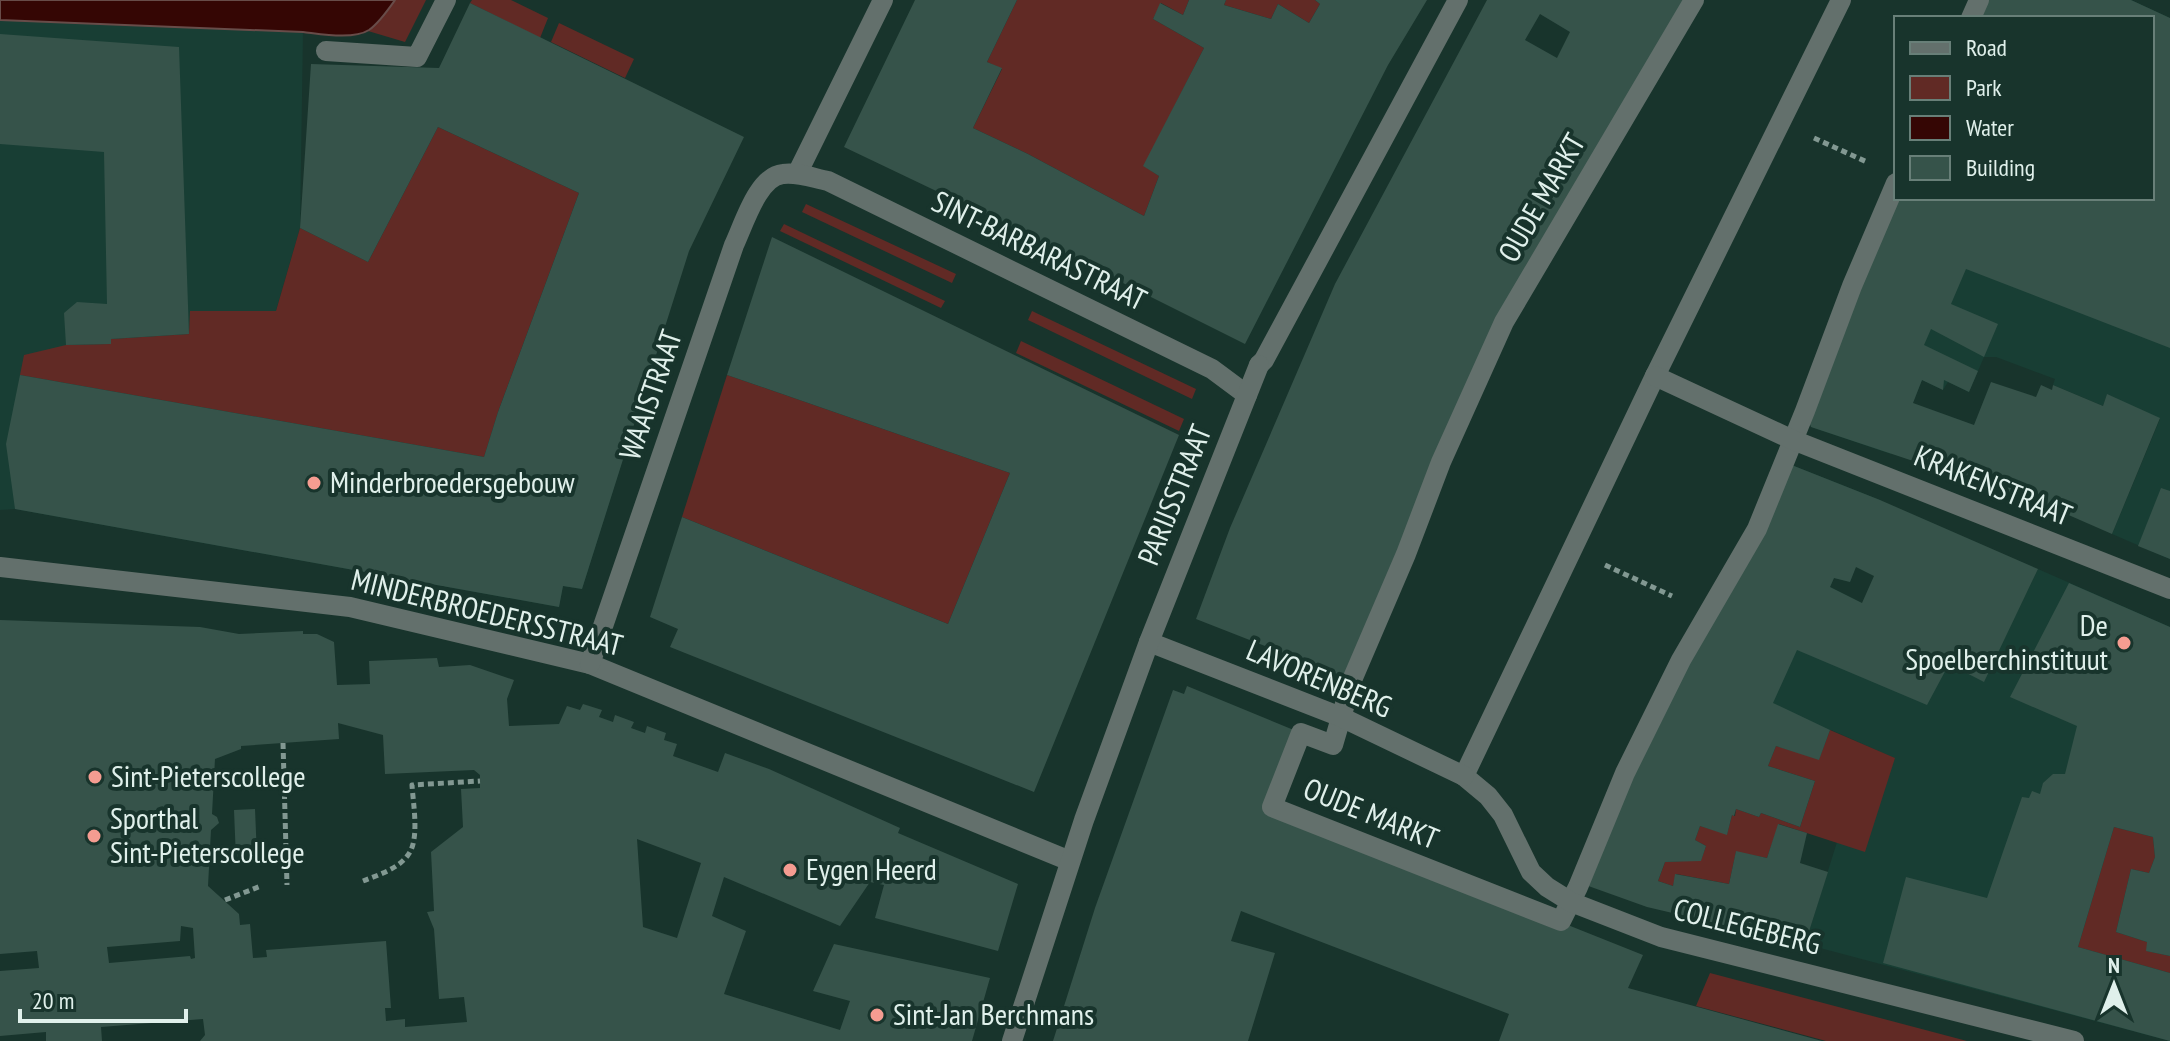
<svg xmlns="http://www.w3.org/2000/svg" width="2170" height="1041" viewBox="0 0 2170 1041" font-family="'PT Sans Narrow',sans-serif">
  <rect width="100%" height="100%" fill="#18342c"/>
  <g fill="#183e34">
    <polygon points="1979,0 2131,0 2170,18 2170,559 2112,534 2160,419 2107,395 2103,406 2053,385 2055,379 1996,357 1984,357 1969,392 1948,382 1943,390 1922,380 1891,454 1811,427 1896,198 2152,198 2152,18"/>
    <polygon points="0,20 303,32 300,228 276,311 498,412 627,446 582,589 563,586 559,607 15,509 0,510"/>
    <polygon points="1784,462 1880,500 1850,582 1834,578 1830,587 1869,607 1919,649 1983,681 2038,569 2170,627 2170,1041 1805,944 1837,842 1894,758 1831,730 1819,760 1768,766 1815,781 1800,827 1762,813 1759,817 1736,809 1734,816 1731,816 1727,835 1706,846 1701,861 1665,863 1647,907"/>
  </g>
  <g fill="#612a25">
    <polygon points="395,0 426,0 405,42 368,31 386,13"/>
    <polygon points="472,0 511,0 548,18 540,38 470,3"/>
    <polygon points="1017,0 1189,0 1183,15 1161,3 1153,19 1204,48 1144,166 1159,176 1144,216 1028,154 973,128 1002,69 987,62"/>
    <polygon points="1226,0 1315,0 1320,4 1309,23 1278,4 1271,19 1224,5"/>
    <polygon points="559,23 634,59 625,78 551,42"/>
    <polygon points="438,127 579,193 498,412 484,457 20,375 24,355 66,345 110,344 111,339 189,334 190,311 276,311 300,228 368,262"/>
    <polygon points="806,204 956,274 952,283 802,212"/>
    <polygon points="784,224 945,301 941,308 780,231"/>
    <polygon points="1032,311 1196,389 1192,399 1028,320"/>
    <polygon points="1021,341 1184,419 1179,431 1016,353"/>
    <polygon points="727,375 1010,473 948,624 682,517"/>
    <polygon points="1830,730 1895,758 1865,852 1779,824 1767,858 1736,852 1729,884 1676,874 1673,886 1658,881 1665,862 1701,860 1706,846 1695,840 1700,826 1727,834 1732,815 1735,816 1736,809 1759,817 1761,813 1800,827 1815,781 1768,766 1776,746 1819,759"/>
    <polygon points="2114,827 2153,837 2155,857 2149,873 2131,869 2116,932 2147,942 2147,951 2170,956 2170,973 2078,947"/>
    <polygon points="1710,973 1967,1041 1826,1041 1696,1006"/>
  </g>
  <path fill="#350604" stroke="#684c49" stroke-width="2" d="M0 0H395C388 10 379 23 369 30 353 40 321 34 303 32L0 20Z"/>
  <g fill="#36534a" fill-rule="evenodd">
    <polygon points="915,0 1017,0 987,62 1002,68 973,128 1028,154 1144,216 1159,176 1143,166 1204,48 1153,19 1160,3 1183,15 1189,0 1226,0 1224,5 1271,19 1278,4 1309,23 1320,4 1315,0 1427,0 1388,65 1245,344 997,220 844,147"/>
    <path d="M1487 0H1694L1544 254 1352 680 1196 619 1230 528 1335 284ZM1540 14 1570 32 1557 58 1525 40Z"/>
    <polygon points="1979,0 2131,0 2170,18 2170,348 1966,269 1951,304 1998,324 1984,357 1931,329 1924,345 1978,371 1969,392 1944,380 1943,390 1922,380 1913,403 1974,425 1991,382 2036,397 2041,385 2052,390 2053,385 2103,406 2107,394 2160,418 2112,534 2048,506 1811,427 1805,411 1896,198 2152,198 2152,18 1971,18"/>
    <polygon points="470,3 744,137 689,251 582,589 563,586 559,607 15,509 6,444 20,375 484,457 498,412 579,193 438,127 368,262 300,228 311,64 439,68"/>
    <polygon points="0,34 179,47 189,334 111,339 111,344 66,345 64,313 77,302 107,304 104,152 0,144"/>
    <polygon points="772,237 1179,435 1034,792 670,647 678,629 650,617 682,517 948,624 1010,473 727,375"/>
    <path d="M1784 462 1880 500 2038 569 1984 682 1949 664 1927 705 1797 650 1773 703 1830 730 1819 760 1776 746 1768 766 1815 781 1800 827 1761 813 1759 817 1736 809 1734 816 1732 815 1727 835 1700 826 1695 840 1706 846 1701 861 1665 862 1658 881 1673 886 1675 874 1729 884 1736 851 1767 858 1778 824 1807 833 1800 863 1828 872 1805 944 1647 907 1580 883ZM1856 567 1874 576 1862 603 1830 587 1834 578 1850 582Z"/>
    <polygon points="2161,488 2170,491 2170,559 2138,546"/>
    <polygon points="2069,583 2170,627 2170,956 2146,951 2147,942 2116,932 2131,869 2149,873 2155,857 2153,837 2114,827 2078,947 2170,973 2170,1041 1883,963 1906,877 1987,898 2022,797 2029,798 2032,791 2040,794 2043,783 2053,774 2065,774 2077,726 2010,697"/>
    <path d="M0 620 200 627 239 634 303 631V634H317L334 642 337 685 370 684 369 661 437 658 439 667 470 665 514 680 507 699 509 726 559 724 567 706 580 710 583 704 602 710 599 717 613 722 615 715 634 722 631 728 645 733 647 726 666 733 664 740 677 744 673 756 718 772 725 753 769 769 900 828 898 833 1018 884 998 951 875 918 884 885 870 882 840 926 724 877 712 916 746 931 724 994 840 1030 850 1001 813 991 834 944 990 978 972 1041H200L205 1035 203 1019 101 1027 102 1041H46V1032L0 1036V971L39 968 37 951 0 954ZM338 723 383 735 385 774 474 770 480 775V788L461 789 463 827 431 852 434 911 427 912 434 929 439 999 464 997 467 1022 405 1027V1019L386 1021 385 1008H391L386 941 266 950 267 957 253 958 250 924 240 925 239 914 208 886 211 830 219 823 217 817 212 814 215 759 241 749V746L339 739ZM637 839 701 863 677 938 643 927ZM181 926 193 928 195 958 191 959 190 956 109 963 107 947 180 941Z"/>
    <polygon points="1187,686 1301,733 1272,807 1643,955 1628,988 1822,1041 1499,1041 1509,1014 1241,911 1231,941 1275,953 1248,1041 1053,1041 1095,908 1173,690 1184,694"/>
    <polygon points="255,809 257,857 236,859 234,810"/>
  </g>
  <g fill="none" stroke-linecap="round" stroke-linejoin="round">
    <g stroke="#829892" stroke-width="5" stroke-dasharray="6 4" stroke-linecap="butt">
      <polyline points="1814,138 1867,162"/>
      <polyline points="1605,565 1672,596"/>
      <polyline points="283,743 287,885"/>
      <path d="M363 881C378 875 398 869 408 855 420 840 413 803 412 785L480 781"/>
      <polyline points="225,900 261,886"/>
    </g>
    <polyline stroke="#63706c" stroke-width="20" points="326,51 417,57 446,0"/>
    <g stroke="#63706c" stroke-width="20">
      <polyline points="1694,0 1504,322 1441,462 1406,554 1352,680 1333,745 1301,733 1272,807 1561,921 1578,887 1625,773 1681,660 1757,529 1805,411 1852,286 1896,183"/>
      <polyline points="1841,0 1655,376 1464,776 1488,796 1503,815 1531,872 1547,887 1571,902 1661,937 2074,1041"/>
      <polyline points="1971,18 1979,0"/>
      <polyline points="1259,365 1264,360 1458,0"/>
      <polyline points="1655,376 1793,440 2170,589"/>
    </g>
    <g stroke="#63706c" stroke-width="20">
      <polyline points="797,174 883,0"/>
      <polyline points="0,567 350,607 590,664 1070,861"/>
      <polyline points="1149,642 1341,717 1464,776"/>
      <path d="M590 664 734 245C744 224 758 176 783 174 798 172 813 178 828 181L1212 369 1247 395"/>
      <polyline points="1012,1041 1084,820 1149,642 1259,365"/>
    </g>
  </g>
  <g fill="#f59c91" stroke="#18342c" stroke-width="3">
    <circle cx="314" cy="483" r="8"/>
    <circle cx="2124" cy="643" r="8"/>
    <circle cx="95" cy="777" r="8"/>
    <circle cx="94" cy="836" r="8"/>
    <circle cx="790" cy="870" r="8"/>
    <circle cx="877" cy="1015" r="8"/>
  </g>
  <g text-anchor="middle" stroke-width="8" stroke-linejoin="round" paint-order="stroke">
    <g font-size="30" fill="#e0f0eb" stroke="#18342c">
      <text transform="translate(1542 198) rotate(-60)" y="10">OUDE MARKT</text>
      <text transform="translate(1039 251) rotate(26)" y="10">SINT-BARBARASTRAAT</text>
      <text transform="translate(651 395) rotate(-71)" y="10">WAAISTRAAT</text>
      <text transform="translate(1993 486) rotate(22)" y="10">KRAKENSTRAAT</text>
      <text transform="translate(1175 495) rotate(-68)" y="10">PARIJSSTRAAT</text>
      <text transform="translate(487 613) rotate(14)" y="10">MINDERBROEDERSSTRAAT</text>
      <text transform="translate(1319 679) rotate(23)" y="10">LAVORENBERG</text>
      <text transform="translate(1371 814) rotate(22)" y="10">OUDE MARKT</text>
      <text transform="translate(1747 927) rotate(14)" y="10">COLLEGEBERG</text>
    </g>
    <g font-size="30" fill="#e0f0eb" stroke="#18342c" text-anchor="start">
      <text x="330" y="493">Minderbroedersgebouw</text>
      <text x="2108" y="636" text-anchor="end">De<tspan x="2108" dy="34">Spoelberchinstituut</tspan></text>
      <text x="111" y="787">Sint-Pieterscollege</text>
      <text x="110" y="829">Sporthal<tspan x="110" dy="34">Sint-Pieterscollege</tspan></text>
      <text x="806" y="880">Eygen Heerd</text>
      <text x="893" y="1025">Sint-Jan Berchmans</text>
    </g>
  </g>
  <rect x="1894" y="16" width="260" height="184" fill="#18342c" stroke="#687f78" stroke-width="2"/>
  <rect x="1910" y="42" width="40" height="12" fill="#63706c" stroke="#687f78" stroke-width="2"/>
  <text x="1966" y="56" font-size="24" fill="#e0f0eb">Road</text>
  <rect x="1910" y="76" width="40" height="24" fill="#612a25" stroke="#687f78" stroke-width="2"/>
  <text x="1966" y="96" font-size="24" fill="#e0f0eb">Park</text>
  <rect x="1910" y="116" width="40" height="24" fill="#350604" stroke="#687f78" stroke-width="2"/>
  <text x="1966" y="136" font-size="24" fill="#e0f0eb">Water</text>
  <rect x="1910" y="156" width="40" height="24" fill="#36534a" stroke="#687f78" stroke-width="2"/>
  <text x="1966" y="176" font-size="24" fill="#e0f0eb">Building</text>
  <g transform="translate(2114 985)" stroke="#18342c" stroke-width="6" paint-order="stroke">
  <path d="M0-6L14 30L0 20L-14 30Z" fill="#e0f0eb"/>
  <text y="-12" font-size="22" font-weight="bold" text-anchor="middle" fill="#e0f0eb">N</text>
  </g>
  <path d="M20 1009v12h166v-12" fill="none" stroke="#e0f0eb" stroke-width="4"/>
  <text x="32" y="1009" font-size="24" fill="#e0f0eb" stroke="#18342c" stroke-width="6" paint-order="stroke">20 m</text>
</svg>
